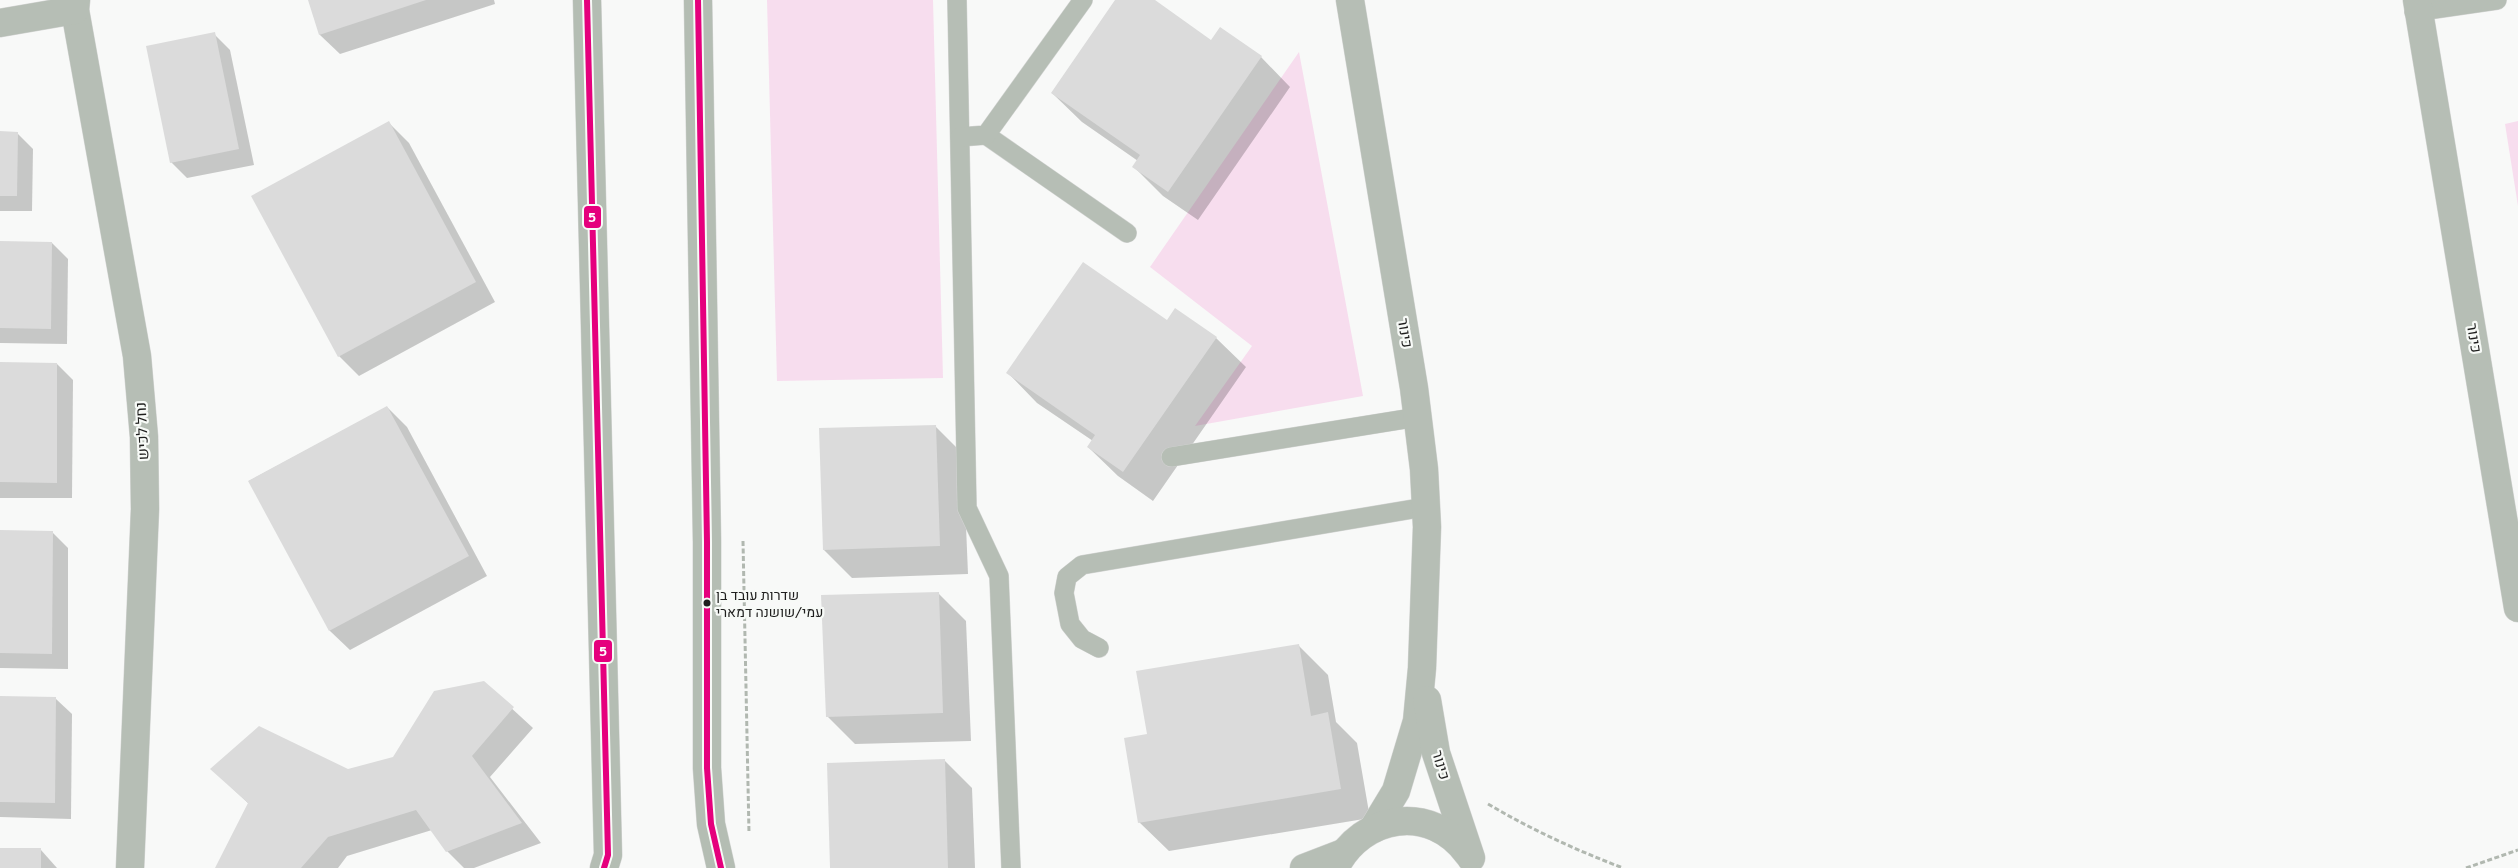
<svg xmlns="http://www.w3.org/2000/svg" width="2518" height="868" viewBox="0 0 2518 868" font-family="Overpass,Heebo,sans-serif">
  <rect width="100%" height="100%" fill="#f8f9f8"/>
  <g fill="#f7ddee">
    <polygon points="767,0 933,0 943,378 777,381"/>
    <polygon points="1299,52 1363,396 1195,426 1252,346 1150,267"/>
    <polygon points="2518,121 2518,206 2505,124"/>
  </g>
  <g fill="#0003">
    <polygon points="309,0 494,0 495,4 340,54 320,35"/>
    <polygon points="1117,0 1153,0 1212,42 1261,57 1290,87 1198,220 1163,196 1134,167 1138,161 1082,122 1052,93"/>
    <polygon points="214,34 230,50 254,165 187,178 171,162"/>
    <polygon points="389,123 409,143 495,302 359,376 339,356"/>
    <polygon points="0,132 17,133 33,149 32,211 0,211"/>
    <polygon points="0,243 52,243 68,259 67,344 0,343"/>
    <polygon points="1167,322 1216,338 1246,367 1153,501 1118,476 1088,447 1093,441 1037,403 1008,373"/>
    <polygon points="0,364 57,364 73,380 72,498 0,498"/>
    <polygon points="387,407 407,427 487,576 350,650 330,631 249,481"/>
    <polygon points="935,426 963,454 968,574 852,578 824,550"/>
    <polygon points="0,531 52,532 68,548 68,669 0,668"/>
    <polygon points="938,593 966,621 971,741 855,744 827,716"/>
    <polygon points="1298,645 1328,675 1336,722 1357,743 1370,818 1169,851 1139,822 1149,735"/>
    <polygon points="483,682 533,728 490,777 541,843 474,868 464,868 447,851 432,830 347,856 338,868 216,868 249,804 232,788 347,770 394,758"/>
    <polygon points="0,697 56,699 72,714 71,819 0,817"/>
    <polygon points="944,760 972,788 975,868 832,868"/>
    <polygon points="0,849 41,850 57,868 0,868"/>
  </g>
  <g fill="#dbdbdb">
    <polygon points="308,0 426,0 319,35"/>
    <polygon points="1115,0 1155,0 1211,40 1220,27 1262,56 1168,192 1132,167 1140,155 1051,93"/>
    <polygon points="215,32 239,149 170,163 146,46"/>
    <polygon points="389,121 476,282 338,357 251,196"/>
    <polygon points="0,131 18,132 17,196 0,196"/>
    <polygon points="0,241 52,242 51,329 0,328"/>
    <polygon points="1083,262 1167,320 1175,308 1217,337 1123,472 1087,447 1095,435 1006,373"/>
    <polygon points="0,362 57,363 57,483 0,482"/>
    <polygon points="387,406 469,556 329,631 248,481"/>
    <polygon points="936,425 940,546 823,550 819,428"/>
    <polygon points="0,530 53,531 52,654 0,653"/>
    <polygon points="939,592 943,713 826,717 821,595"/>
    <polygon points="1299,644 1311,716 1328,712 1341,789 1138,823 1124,738 1147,734 1136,671"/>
    <polygon points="484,681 514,707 472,756 522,823 446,852 416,810 328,837 301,868 215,868 248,803 210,769 259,726 348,769 393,757 434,691"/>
    <polygon points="0,696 56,697 55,803 0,802"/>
    <polygon points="945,759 948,868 830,868 827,763"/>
    <rect x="0" y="848" width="41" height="20"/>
  </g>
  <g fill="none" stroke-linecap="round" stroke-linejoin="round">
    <g stroke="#d5d6d5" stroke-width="20">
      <g id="lane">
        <polyline points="957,0 967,508 999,576 1011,868"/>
        <polyline points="2414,12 2497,0"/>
        <polyline points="986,135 1127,233"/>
        <polyline points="960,137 986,135 1083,0"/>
        <polyline points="1171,457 1418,417"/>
        <polyline points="1099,648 1082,639 1070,624 1064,593 1067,577 1082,565 1425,507"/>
      </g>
    </g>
    <g stroke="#d5d6d5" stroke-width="29">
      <g id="street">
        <polyline points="76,0 75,10 137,356 144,437 145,509 130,868"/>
        <polyline points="1350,0 1414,388 1424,469 1427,527 1422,668 1417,721 1396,791 1373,829"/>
        <polyline points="2417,0 2518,608"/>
        <polyline points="0,23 75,10"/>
        <polyline points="1427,700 1436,753 1471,858"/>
        <polyline points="1304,868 1343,853"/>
        <path d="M1335 868C1362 814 1431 803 1468 854"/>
      </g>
    </g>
    <g stroke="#d5d6d5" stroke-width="29">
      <g id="secondary">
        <polyline points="587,0 608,855 604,868"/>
        <polyline points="698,0 707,542 707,768 711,824 721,868"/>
      </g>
    </g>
    <g stroke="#b1b8b0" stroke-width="3" stroke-dasharray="5 2.5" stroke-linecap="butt">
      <polyline points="743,541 749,833"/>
      <path d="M1488 804C1532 830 1576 850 1623 868"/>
      <polyline points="2466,868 2518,850"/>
    </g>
    <use href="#lane" stroke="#b6beb5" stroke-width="19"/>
    <use href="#street" stroke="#b6beb5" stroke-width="28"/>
    <use href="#secondary" stroke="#b4bdb3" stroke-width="28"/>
    <g stroke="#f7faf7" stroke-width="10">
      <g id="bus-1">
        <polyline points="587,0 608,855 604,868"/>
        <polyline points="698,0 707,542 707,768 711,824 721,868"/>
      </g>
    </g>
    <use href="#bus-1" stroke="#e5007d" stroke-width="6"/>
  </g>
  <circle fill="#1f1f1e" stroke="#f7faf7" stroke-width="2" cx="707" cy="603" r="4.5"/>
  <g text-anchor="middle" stroke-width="4.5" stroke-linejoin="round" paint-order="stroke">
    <g font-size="14" fill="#1f1f1e" stroke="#f7faf7" text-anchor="start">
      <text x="716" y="600">שדרות עובד בן<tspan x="716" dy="17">עמי/שושנה דמארי</tspan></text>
    </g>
    <g font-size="15" fill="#1f1f1e" stroke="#f7faf7">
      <text transform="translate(1405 333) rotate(81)" y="5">כינור</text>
      <text transform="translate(2474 338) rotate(81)" y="5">כינור</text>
      <text transform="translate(142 431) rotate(-93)" y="5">נחל לכיש</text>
      <text transform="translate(1441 765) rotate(74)" y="5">כינור</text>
    </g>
  </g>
  <g stroke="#f7faf7" stroke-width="2">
    <rect x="583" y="205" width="19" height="24" rx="5" fill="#e5007d"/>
    <rect x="593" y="639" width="20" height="24" rx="5" fill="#e5007d"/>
  </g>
  <g font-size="14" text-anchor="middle" font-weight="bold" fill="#fff">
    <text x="592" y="222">5</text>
    <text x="603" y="656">5</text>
  </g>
</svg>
